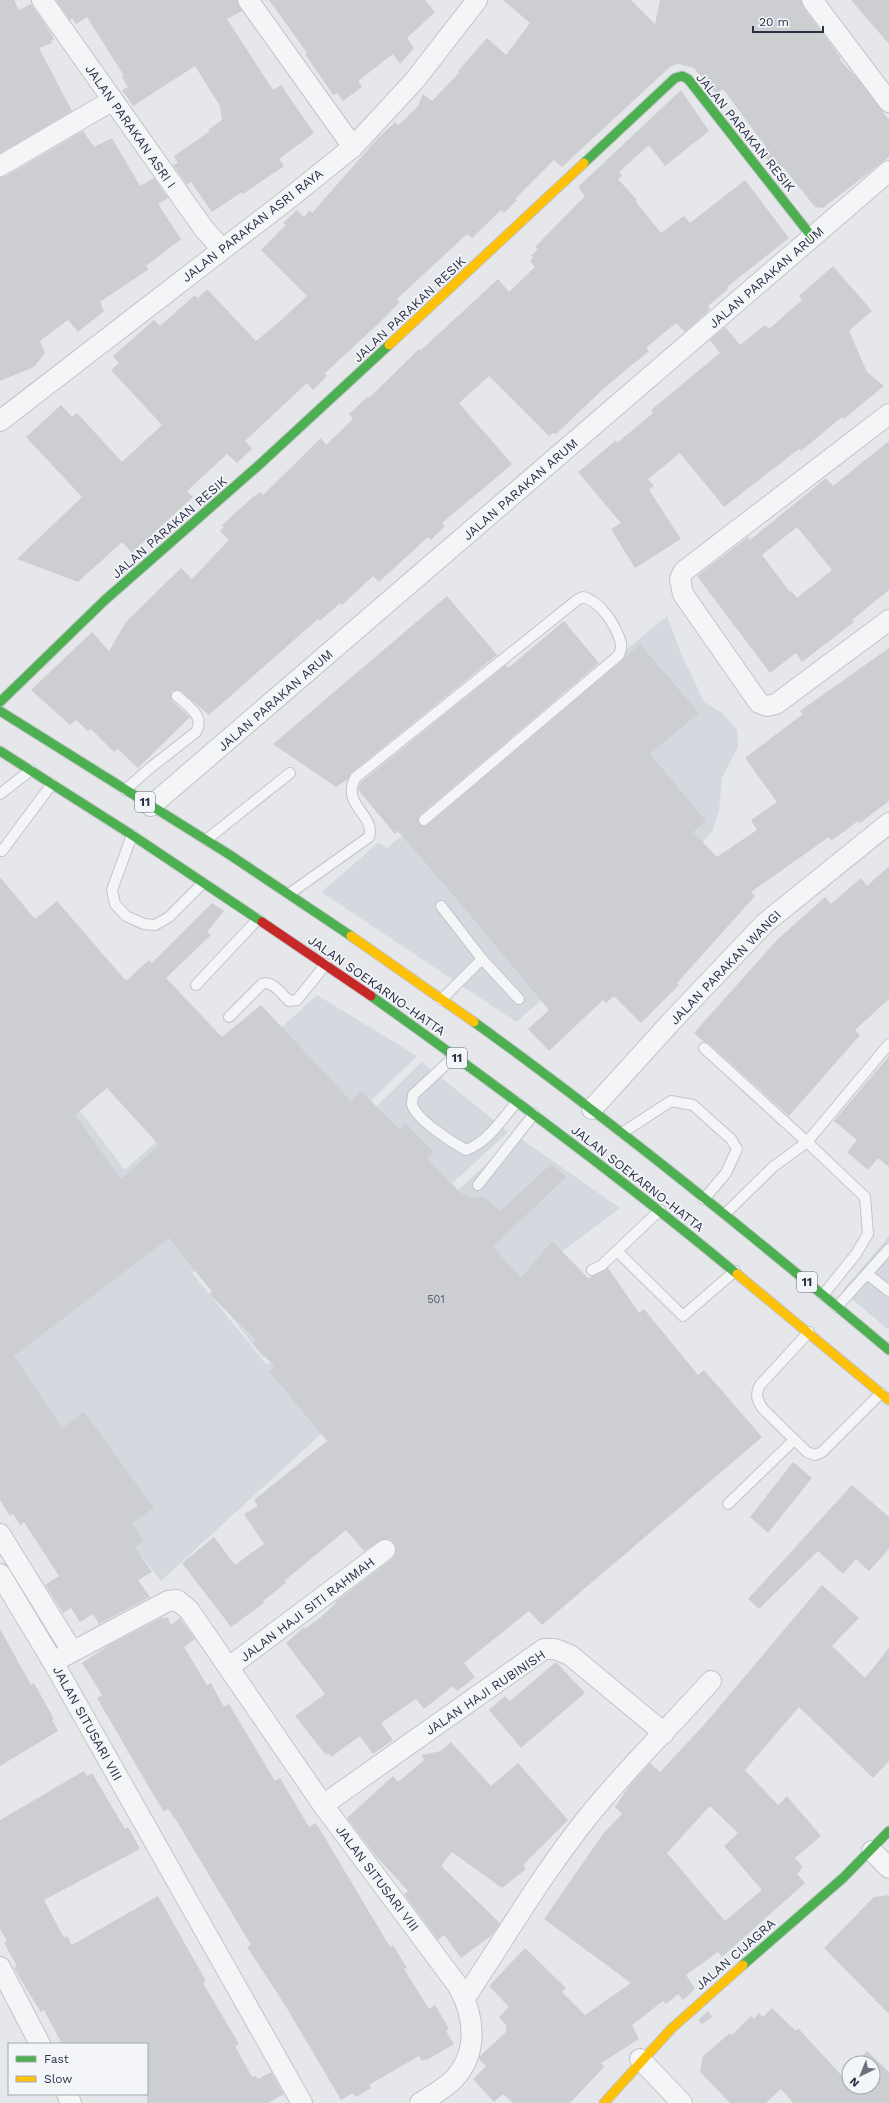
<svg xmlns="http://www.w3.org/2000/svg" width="889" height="2103" viewBox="0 0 889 2103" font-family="'Work Sans',sans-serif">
  <rect width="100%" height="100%" fill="#e5e7ea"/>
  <g fill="#d5d8df">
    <polygon points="667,616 681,653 704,702 722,713 737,730 738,747 722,778 719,811 713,830 639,918 516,1022 321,892 378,843 387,848"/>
    <polygon points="317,995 417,1056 192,1273 267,1365 517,1136 620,1208 323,1432 161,1581 0,1374 32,1047 125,1170"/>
    <polygon points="422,1062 508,1132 263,1358 201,1277"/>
    <polygon points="889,1236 889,1330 842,1291"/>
  </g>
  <g fill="#ccced2" fill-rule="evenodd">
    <polygon points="0,0 14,0 19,10 31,4 50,32 54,39 51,41 52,43 39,48 72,111 0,153"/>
    <polygon points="56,0 237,0 242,11 227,19 273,90 281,85 314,133 279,159 284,166 243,194 242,192 212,212 191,182 187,185 173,165 178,163 174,156 210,131 208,130 222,120 220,106 195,66 133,106 122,90 128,87 122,77 124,76 87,17 76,24 72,18 70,20"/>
    <polygon points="269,0 425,0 435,12 407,38 414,48 400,64 393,54 358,81 362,87 343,101 337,93 333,95 305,54 307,53"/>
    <polygon points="503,0 631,0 655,24 660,0 801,0 803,7 841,58 839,59 858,79 889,120 889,157 823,208 815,207 782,166 776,171 761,151 766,147 723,89 716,94 694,68 679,64 671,66 562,167 554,160 515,199 517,200 504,213 501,210 472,238 467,234 397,299 400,302 378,324 325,373 327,376 313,390 307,383 245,441 252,449 237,463 227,454 187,491 193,497 132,553 122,542 78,582 17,559 82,497 26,437 61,405 72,417 77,413 122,462 162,425 111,370 119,363 113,356 154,320 160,326 195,295 198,298 207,289 256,341 278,323 307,296 261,250 286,225 283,223 297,210 304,217 310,210 312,213 378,138 395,122 398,125 401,123 418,106 423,94 432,101 460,72 458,71 487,38 506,55 530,23"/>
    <polygon points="851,0 889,0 889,44"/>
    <polygon points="681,90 709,131 665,166 649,145 619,172 622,176 618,179 637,200 636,202 661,233 684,216 690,223 745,180 789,238 727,287 728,289 708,306 710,309 685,332 676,323 646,348 649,351 602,390 556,434 553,433 549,436 489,376 459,403 512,464 442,523 445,526 431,540 428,537 379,582 373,576 342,605 340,603 320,621 318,619 209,715 181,691 175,690 172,691 171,695 172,701 190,717 138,768 118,749 114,752 91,729 88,731 76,720 70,725 31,690 92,632 109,651 126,622 181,568 192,579 229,540 220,531 224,527 222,525 253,497 261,492 263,495 321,438 326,445 353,419 349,414 368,396 369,398 419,349 420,351 498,279 509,292 535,267 530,261 533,257 531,256 538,249 535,247 585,196 578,187"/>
    <polygon points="83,131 94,147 112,138 140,186 154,178 168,198 158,204 181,239 146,266 149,269 100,302 104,311 78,332 68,320 40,341 45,353 34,367 0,381 0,177 6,176"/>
    <polygon points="833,266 872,311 849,331 867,372 884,386 844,419 842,417 801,451 799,449 724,507 680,453 648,479 654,486 649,490 681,539 635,568 611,529 621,523 578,472 616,440 617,443 653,413 651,410 720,353 710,340 725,327 740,345 765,325 769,329 802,300 799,296"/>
    <path d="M889 441V590L852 620 854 622 802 662 796 653 770 673 697 576 748 537 750 540 826 478 833 486ZM797 527 832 570 797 598 791 591 790 592 762 555Z"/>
    <polygon points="447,596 497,655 351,773 348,779 336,787 273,744"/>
    <polygon points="564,621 599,663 420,815 418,821 419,824 425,826 428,825 623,660 640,644 699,713 650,754 706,821 693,832 717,857 757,830 751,820 777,802 745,758 803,714 800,711 889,648 889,801 860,823 858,821 831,841 829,837 751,892 755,896 677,983 679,985 641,1023 614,996 606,1003 603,1000 549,1051 528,1029 549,1010 465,909 398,831 395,834 359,791 358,788 361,782 506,665 508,668"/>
    <polygon points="889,866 889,999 855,1030 860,1035 789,1116 708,1043 704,1042 694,1033 777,940 825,897 831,904 861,878 867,886"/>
    <path d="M0 877 35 919 57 901 126 981 149 960 152 963 212 903 224 911 207 932 211 935 166 978 222 1037 261 1005 351 1101 361 1091 399 1129 405 1123 434 1152 427 1159 462 1194 464 1193 468 1197 485 1198 500 1211 551 1164 566 1177 493 1247 521 1278 552 1241 588 1278 608 1268 639 1313 644 1309 698 1375 704 1370 762 1437 542 1625 529 1611 464 1663 475 1677 457 1691 453 1686 424 1709 416 1699 381 1723 393 1740 373 1754 360 1736 331 1757 329 1753 326 1755 295 1716 325 1694 286 1643 304 1627 305 1629 321 1617 336 1603 335 1602 392 1559 396 1549 394 1543 389 1539H383L364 1551 346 1530 284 1581 286 1583 263 1601 264 1603 231 1627 182 1563 214 1537 235 1565 264 1544 244 1514 258 1506 254 1500 327 1441 269 1371 274 1366 253 1344 256 1340 209 1294 212 1292 169 1238 14 1356 62 1428 84 1412 154 1508 132 1523 143 1541 135 1547 152 1572 138 1580 150 1597 99 1624 93 1614 80 1622 71 1608 63 1613 45 1585 59 1576 24 1522 20 1525 13 1514 10 1516 0 1500ZM107 1088 159 1145 121 1179 75 1115Z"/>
    <polygon points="889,1056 889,1167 878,1158 868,1170 847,1152 857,1140 834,1121"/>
    <polygon points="793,1462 812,1478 768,1533 750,1517"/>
    <polygon points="852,1485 889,1517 889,1549 869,1571 856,1559 843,1574 818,1551 759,1609 748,1599"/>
    <path d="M822 1585 859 1618 832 1646 865 1678 889 1648V1761L873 1778 799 1707 745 1770 778 1805 787 1796 821 1836 795 1858 803 1867 797 1874 805 1883 722 1957 718 1952 686 1975 695 1989 683 2000 678 1994 666 2004 663 2001 632 2025 639 2039 601 2063 604 2067 570 2103H513L503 2094 494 2102 473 2079 486 2066 479 2059V2057L507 2031 505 2028 507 2026 499 2017 509 2007 489 1986 525 1948 566 1988 562 1992 585 2015 631 1983 544 1919 603 1834 622 1814 615 1807 630 1785 650 1763 660 1772 703 1726ZM710 1806 738 1833 724 1846 762 1890 725 1921 667 1853Z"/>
    <polygon points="163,1617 164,1619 167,1617 171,1625 180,1618 195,1639 184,1647 207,1685 211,1683 224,1707 229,1704 275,1781 280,1778 309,1827 316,1823 390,1947 393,1945 407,1968 404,1969 429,2009 435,2005 449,2029 446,2031 454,2044 427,2060 426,2059 422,2061 419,2056 369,2085 371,2088 356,2097 353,2093 341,2100 285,2005 247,1947 251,1945 176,1820 168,1809 164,1812 154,1796 97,1698 102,1695 82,1663 111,1644"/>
    <polygon points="0,1629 31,1685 34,1683 54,1719 52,1720 58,1731 0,1766"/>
    <polygon points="556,1662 585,1693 521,1748 489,1710 505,1696 510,1701"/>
    <polygon points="451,1742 491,1786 518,1763 568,1820 523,1865 526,1869 502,1888 452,1852 441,1866 500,1923 491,1936 461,1958 444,1935 438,1940 404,1894 408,1891 375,1855 347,1818 393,1776 398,1782 424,1760 422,1755 441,1751"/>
    <polygon points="84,1771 87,1776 92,1773 125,1829 128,1827 140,1849 44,1900 64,1938 67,1936 72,1945 158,1896 206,1981 203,1983 239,2044 235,2046 252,2077 256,2076 258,2079 271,2072 284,2094 268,2103 147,2103 147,2044 62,2044 44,2010 41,2012 27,1990 14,1968 17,1966 4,1943 7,1941 0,1929 0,1820"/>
    <polygon points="889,1895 889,2014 824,1948 874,1897"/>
    <polygon points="772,2008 796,2031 798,2028 843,2077 849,2071 849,2087 873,2087 873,2063 856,2063 867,2051 889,2072 889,2103 793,2103 781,2089 766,2103 730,2103 700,2072 703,2056 730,2033 732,2035 751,2016 754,2019 759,2013 763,2017"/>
    <polygon points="708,2011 712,2017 702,2024 698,2020"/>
  </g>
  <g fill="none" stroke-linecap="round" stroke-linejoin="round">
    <g stroke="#c2c4c8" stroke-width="12">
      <g id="lane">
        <path d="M125 790 150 768 196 732C205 716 189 707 177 696"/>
        <polyline points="0,794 31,770"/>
        <polyline points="132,835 112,890 115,904 126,916 144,924 155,925 169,917 203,883"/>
        <polyline points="206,840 290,773"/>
        <polyline points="2,851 52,784"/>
        <path d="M289 894 369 837C376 815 341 805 355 778L577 600 583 597C601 601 616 626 621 643 622 647 620 652 619 655L424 820"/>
        <polyline points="441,906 482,959 441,1000"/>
        <polyline points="482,959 519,999"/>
        <polyline points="196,985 258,919"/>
        <path d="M229 1017 262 984C272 980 282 994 289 1001L297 1000 326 964"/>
        <polyline points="704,1048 807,1142 865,1197 868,1234 856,1254 823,1295"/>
        <path d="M455 1056 413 1095C413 1097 412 1101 412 1104 415 1119 453 1143 466 1150 489 1141 501 1120 517 1102"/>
        <polyline points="622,1133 671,1101 693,1105 731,1139 737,1149 726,1173 704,1199"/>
        <polyline points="478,1185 534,1114"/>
        <polyline points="725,1214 773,1167 807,1142 889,1044"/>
        <polyline points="617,1251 683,1316 735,1271"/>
        <polyline points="592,1270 602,1265 660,1210"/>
        <polyline points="867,1274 889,1291"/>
        <polyline points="837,1307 889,1249"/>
        <path d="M809 1332 760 1385C755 1395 757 1400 763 1409L807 1452 815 1455 822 1452 881 1393"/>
        <polyline points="728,1504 794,1440"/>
      </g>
    </g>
    <g stroke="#c2c4c8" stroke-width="22">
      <g id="street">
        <polyline points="42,0 204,229 222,249"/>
        <polyline points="248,0 353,147"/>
        <polyline points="812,0 889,102"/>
        <polyline points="0,166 113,100"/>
        <polyline points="889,414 684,571 680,579 683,594 759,703 767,706 776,704 889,620"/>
        <polyline points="0,421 292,196 353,147 415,80 477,0"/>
        <polyline points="151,806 889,171"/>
        <polyline points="592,1109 671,1022 765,923 889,823"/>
        <polyline points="0,1534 72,1651"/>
        <polyline points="0,1574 53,1662 302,2103"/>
        <path d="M53 1662 168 1601 177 1600 189 1610 323 1805 458 1986C475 2016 479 2053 453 2080 444 2089 431 2096 420 2103"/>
        <polyline points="229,1667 385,1550"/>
        <polyline points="323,1805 544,1649 555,1649 570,1655 664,1733"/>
        <polyline points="872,1851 889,1868"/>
        <polyline points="0,1967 40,2044"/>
        <path d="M465 1998C505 1938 542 1874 587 1818 625 1770 670 1727 711 1681"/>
        <polyline points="640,2059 682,2103"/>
        <polyline points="67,2094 71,2103"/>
      </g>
    </g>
    <g stroke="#c2c4c8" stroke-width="11">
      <g id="fast">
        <polyline points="584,163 675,78 682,76 688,79 812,237"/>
        <polyline points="0,702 105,600 259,465 389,345"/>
        <polyline points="0,711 230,855 351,936"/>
        <polyline points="0,751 132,835 262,922"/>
        <path d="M371 996C496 1085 619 1176 737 1274"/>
        <path d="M474 1022C617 1125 754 1237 889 1350"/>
        <polyline points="743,1965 843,1878 889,1831"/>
      </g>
    </g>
    <g stroke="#c2c4c8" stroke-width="11">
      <g id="slow">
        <polyline points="389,345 584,163"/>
        <polyline points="351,936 474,1022"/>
        <polyline points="737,1274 889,1400"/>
        <polyline points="604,2103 671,2029 743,1965"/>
      </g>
    </g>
    <g stroke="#c2c4c8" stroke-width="11">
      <polyline id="jam" points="262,922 371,996"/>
    </g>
    <use href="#lane" stroke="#f4f5f7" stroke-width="10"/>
    <use href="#street" stroke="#f4f5f7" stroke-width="20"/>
    <use href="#fast" stroke="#4caf50" stroke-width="9"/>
    <use href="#slow" stroke="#ffc107" stroke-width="9"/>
    <use href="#jam" stroke="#c62828" stroke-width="9"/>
  </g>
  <g text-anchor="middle" stroke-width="3.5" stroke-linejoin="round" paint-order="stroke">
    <g font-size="11" fill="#545a6a">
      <text x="436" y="1303">501</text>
    </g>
    <g fill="#f3f5f9" stroke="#666c7b" stroke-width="1">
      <rect x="135" y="792" width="20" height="20" rx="3"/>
      <rect x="447" y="1048" width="20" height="20" rx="3"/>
      <rect x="797" y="1272" width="20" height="20" rx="3"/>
    </g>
    <g font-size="12" font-weight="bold" fill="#293145">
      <text x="145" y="806">11</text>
      <text x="457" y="1062">11</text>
      <text x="807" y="1286">11</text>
    </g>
    <g font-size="13" fill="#293145" stroke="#f3f5f9">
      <text transform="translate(131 126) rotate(55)" y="5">JALAN PARAKAN ASRI I</text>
      <text transform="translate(746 132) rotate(51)" y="5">JALAN PARAKAN RESIK</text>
      <text transform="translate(252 225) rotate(-38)" y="5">JALAN PARAKAN ASRI RAYA</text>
      <text transform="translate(766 277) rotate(-41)" y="5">JALAN PARAKAN ARUM</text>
      <text transform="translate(409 309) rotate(-43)" y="5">JALAN PARAKAN RESIK</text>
      <text transform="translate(520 489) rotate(-41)" y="5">JALAN PARAKAN ARUM</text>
      <text transform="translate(169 527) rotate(-41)" y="5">JALAN PARAKAN RESIK</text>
      <text transform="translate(275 700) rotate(-41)" y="5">JALAN PARAKAN ARUM</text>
      <text transform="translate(725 967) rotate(-46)" y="5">JALAN PARAKAN WANGI</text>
      <text transform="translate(377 985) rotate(35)" y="5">JALAN SOEKARNO-HATTA</text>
      <text transform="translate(638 1178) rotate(38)" y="5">JALAN SOEKARNO-HATTA</text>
      <text transform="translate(307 1609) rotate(-37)" y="5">JALAN HAJI SITI RAHMAH</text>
      <text transform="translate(485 1692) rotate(-34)" y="5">JALAN HAJI RUBINISH</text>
      <text transform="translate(88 1723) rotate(61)" y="5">JALAN SITUSARI VIII</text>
      <text transform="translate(378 1878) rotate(53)" y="5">JALAN SITUSARI VIII</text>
      <text transform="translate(735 1954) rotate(-41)" y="5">JALAN CIJAGRA</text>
    </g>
  </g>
  <rect x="8" y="2043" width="140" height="52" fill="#f3f5f9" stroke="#a2a7b1"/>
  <rect x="16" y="2056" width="20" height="6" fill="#4caf50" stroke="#a2a7b1"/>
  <text x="44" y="2063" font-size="12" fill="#293145">Fast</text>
  <rect x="16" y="2076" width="20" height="6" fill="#ffc107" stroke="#a2a7b1"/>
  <text x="44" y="2083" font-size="12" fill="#293145">Slow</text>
  <g transform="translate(861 2075) rotate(223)"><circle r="19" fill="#f3f5f9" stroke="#a2a7b1"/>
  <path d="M0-3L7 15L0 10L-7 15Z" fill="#6b717f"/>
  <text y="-6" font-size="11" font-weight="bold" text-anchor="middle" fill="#293145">N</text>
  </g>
  <path d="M753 26v6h70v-6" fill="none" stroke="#293145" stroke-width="2"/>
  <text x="759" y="26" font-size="12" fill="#293145" stroke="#f3f5f9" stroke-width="3" paint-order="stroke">20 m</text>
</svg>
